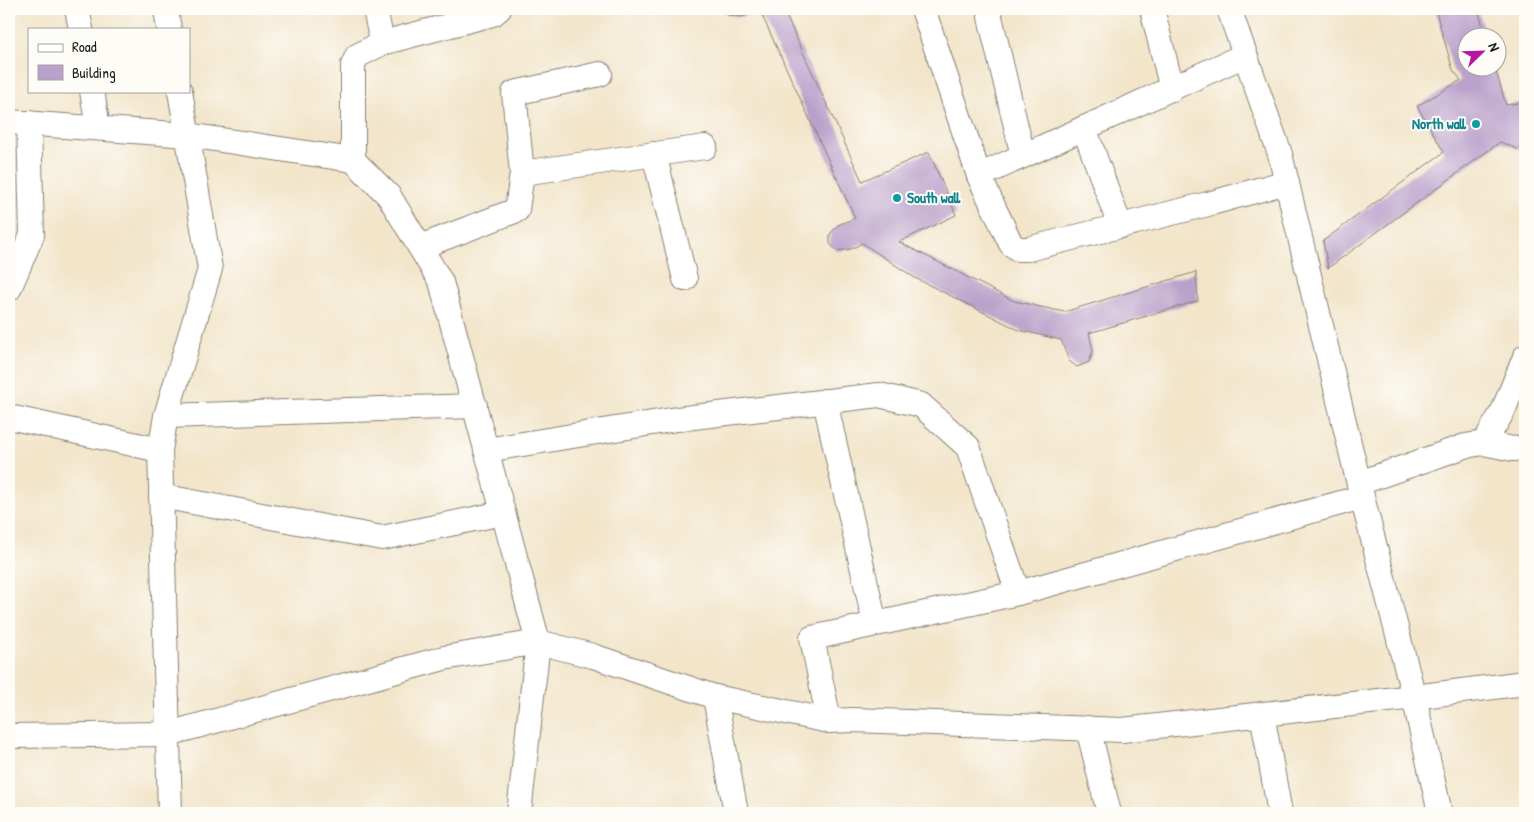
<svg xmlns="http://www.w3.org/2000/svg" width="1534" height="822" viewBox="0 0 1534 822" font-family="'Patrick Hand',sans-serif">
  <rect width="100%" height="100%" fill="#fdfcf7"/>
  <filter id="ink" filterUnits="userSpaceOnUse"><feTurbulence type="fractalNoise" baseFrequency=".02" numOctaves="2"/><feDisplacementMap in="SourceGraphic" scale="10" xChannelSelector="R" yChannelSelector="G"/><feConvolveMatrix kernelMatrix="1 2 1 2 8 2 1 2 1" color-interpolation-filters="sRGB"/></filter>
  <filter id="wash" filterUnits="userSpaceOnUse"><feTurbulence type="fractalNoise" baseFrequency=".0096" numOctaves="4" result="noise"/><feDisplacementMap in="SourceGraphic" scale="20" xChannelSelector="R" yChannelSelector="G"/><feGaussianBlur stdDeviation="1.12" result="paint"/><feColorMatrix in="noise" values="0 0 0 0 0 0 0 0 0 0 0 0 0 0 0 0 0 1.4 0 .05"/><feComposite in="paint" operator="in"/></filter>
  <g filter="url(#wash)">
    <rect width="100%" height="100%" fill="#f2e5ca"/>
    <g id="blocks">
      <g fill="#baa1cb">
        <polygon points="721,9 783,9 862,181 929,152 956,215 899,242 1014,301 1064,312 1196,272 1198,301 1089,333 1093,351 1089,362 1077,367 1069,361 1061,340 1019,330 915,278 862,243 851,249 837,251 830,244 830,234 838,225 855,218 760,11 741,17 728,15"/>
        <polygon points="1435,9 1478,9 1486,38 1466,38 1466,68 1495,68 1506,105 1518,103 1525,104 1525,147 1517,149 1500,142 1328,268 1323,241 1444,152 1417,106 1461,80 1453,70"/>
      </g>
    </g>
  </g>
  <g filter="url(#ink)">
    <use href="#blocks" fill-opacity="0" stroke="#878073" stroke-width="1"/>
    <g fill="none" stroke-linecap="round" stroke-linejoin="round">
      <g stroke="#878073" stroke-width="26">
        <g id="minor">
          <polyline points="77,9 81,29"/>
          <polyline points="166,9 169,29"/>
          <polyline points="923,9 979,176 1011,244 1018,249 1028,249 1208,204 1287,182"/>
          <polyline points="1152,9 1172,89"/>
          <polyline points="1229,9 1280,154 1362,497 1414,697 1440,813"/>
          <polyline points="990,17 1023,156"/>
          <polyline points="382,43 493,14 499,9"/>
          <polyline points="92,91 98,128"/>
          <polyline points="9,122 188,135 353,160 389,196 441,282 538,642 593,656 715,697 829,721 853,720 1122,730 1414,697 1525,683"/>
          <polyline points="1084,128 1120,226"/>
          <polyline points="654,154 685,279"/>
          <polyline points="353,160 353,65 357,56 382,43 375,9"/>
          <polyline points="522,173 705,147"/>
          <polyline points="979,176 1245,55"/>
          <polyline points="420,247 517,210 522,173 514,93 600,74"/>
          <polyline points="9,289 32,235 29,123"/>
          <polyline points="825,401 875,624"/>
          <polyline points="166,416 475,406"/>
          <polyline points="9,417 160,450"/>
          <polyline points="1484,443 1513,449 1525,448"/>
          <polyline points="486,450 677,419 879,395 921,405 968,447 1018,593"/>
          <polyline points="1359,483 1465,446 1484,443 1503,411 1525,357"/>
          <polyline points="161,496 382,538 503,513"/>
          <polyline points="715,697 736,813"/>
          <polyline points="1262,714 1280,813"/>
          <polyline points="829,721 812,638 1018,593 1362,497"/>
          <polyline points="1088,728 1109,813"/>
          <polyline points="9,736 168,734 444,658 538,642 519,813"/>
          <polyline points="170,813 160,450 166,416 210,269 180,91"/>
        </g>
      </g>
      <use href="#minor" stroke="#fff" stroke-width="24"/>
    </g>
  </g>
  <g fill="#0f9aa8" stroke="#fdfcf7" stroke-width="2">
    <circle cx="1476" cy="124" r="5"/>
    <circle cx="897" cy="198" r="5"/>
  </g>
  <g text-anchor="middle" stroke-width="4" stroke-linejoin="round" paint-order="stroke">
    <g font-size="15" font-weight="bold" fill="#0d838f" stroke="#fdfcf7" text-anchor="end">
      <text x="1466" y="129">North wall</text>
      <text x="907" y="203" text-anchor="start">South wall</text>
    </g>
  </g>
  <rect width="1534" height="822" fill="none" stroke="#fdfcf7" stroke-width="30"/>
  <rect x="28" y="28" width="162" height="65" fill="#fdfcf7" stroke="#a3a29f"/>
  <rect x="38" y="44" width="25" height="8" fill="#ffffff" stroke="#a3a29f"/>
  <text x="72" y="52" font-size="15" fill="#1c1c1c">Road</text>
  <rect x="38" y="65" width="25" height="15" fill="#baa1cb" stroke="#a3a29f"/>
  <text x="72" y="78" font-size="15" fill="#1c1c1c">Building</text>
  <g transform="translate(1482 52) rotate(67)"><circle r="24" fill="#fdfcf7" stroke="#a3a29f"/>
  <path d="M0-4L9 19L0 12L-9 19Z" fill="#b5179e"/>
  <text y="-8" font-size="14" font-weight="bold" text-anchor="middle" fill="#1c1c1c">N</text>
  </g>
</svg>
